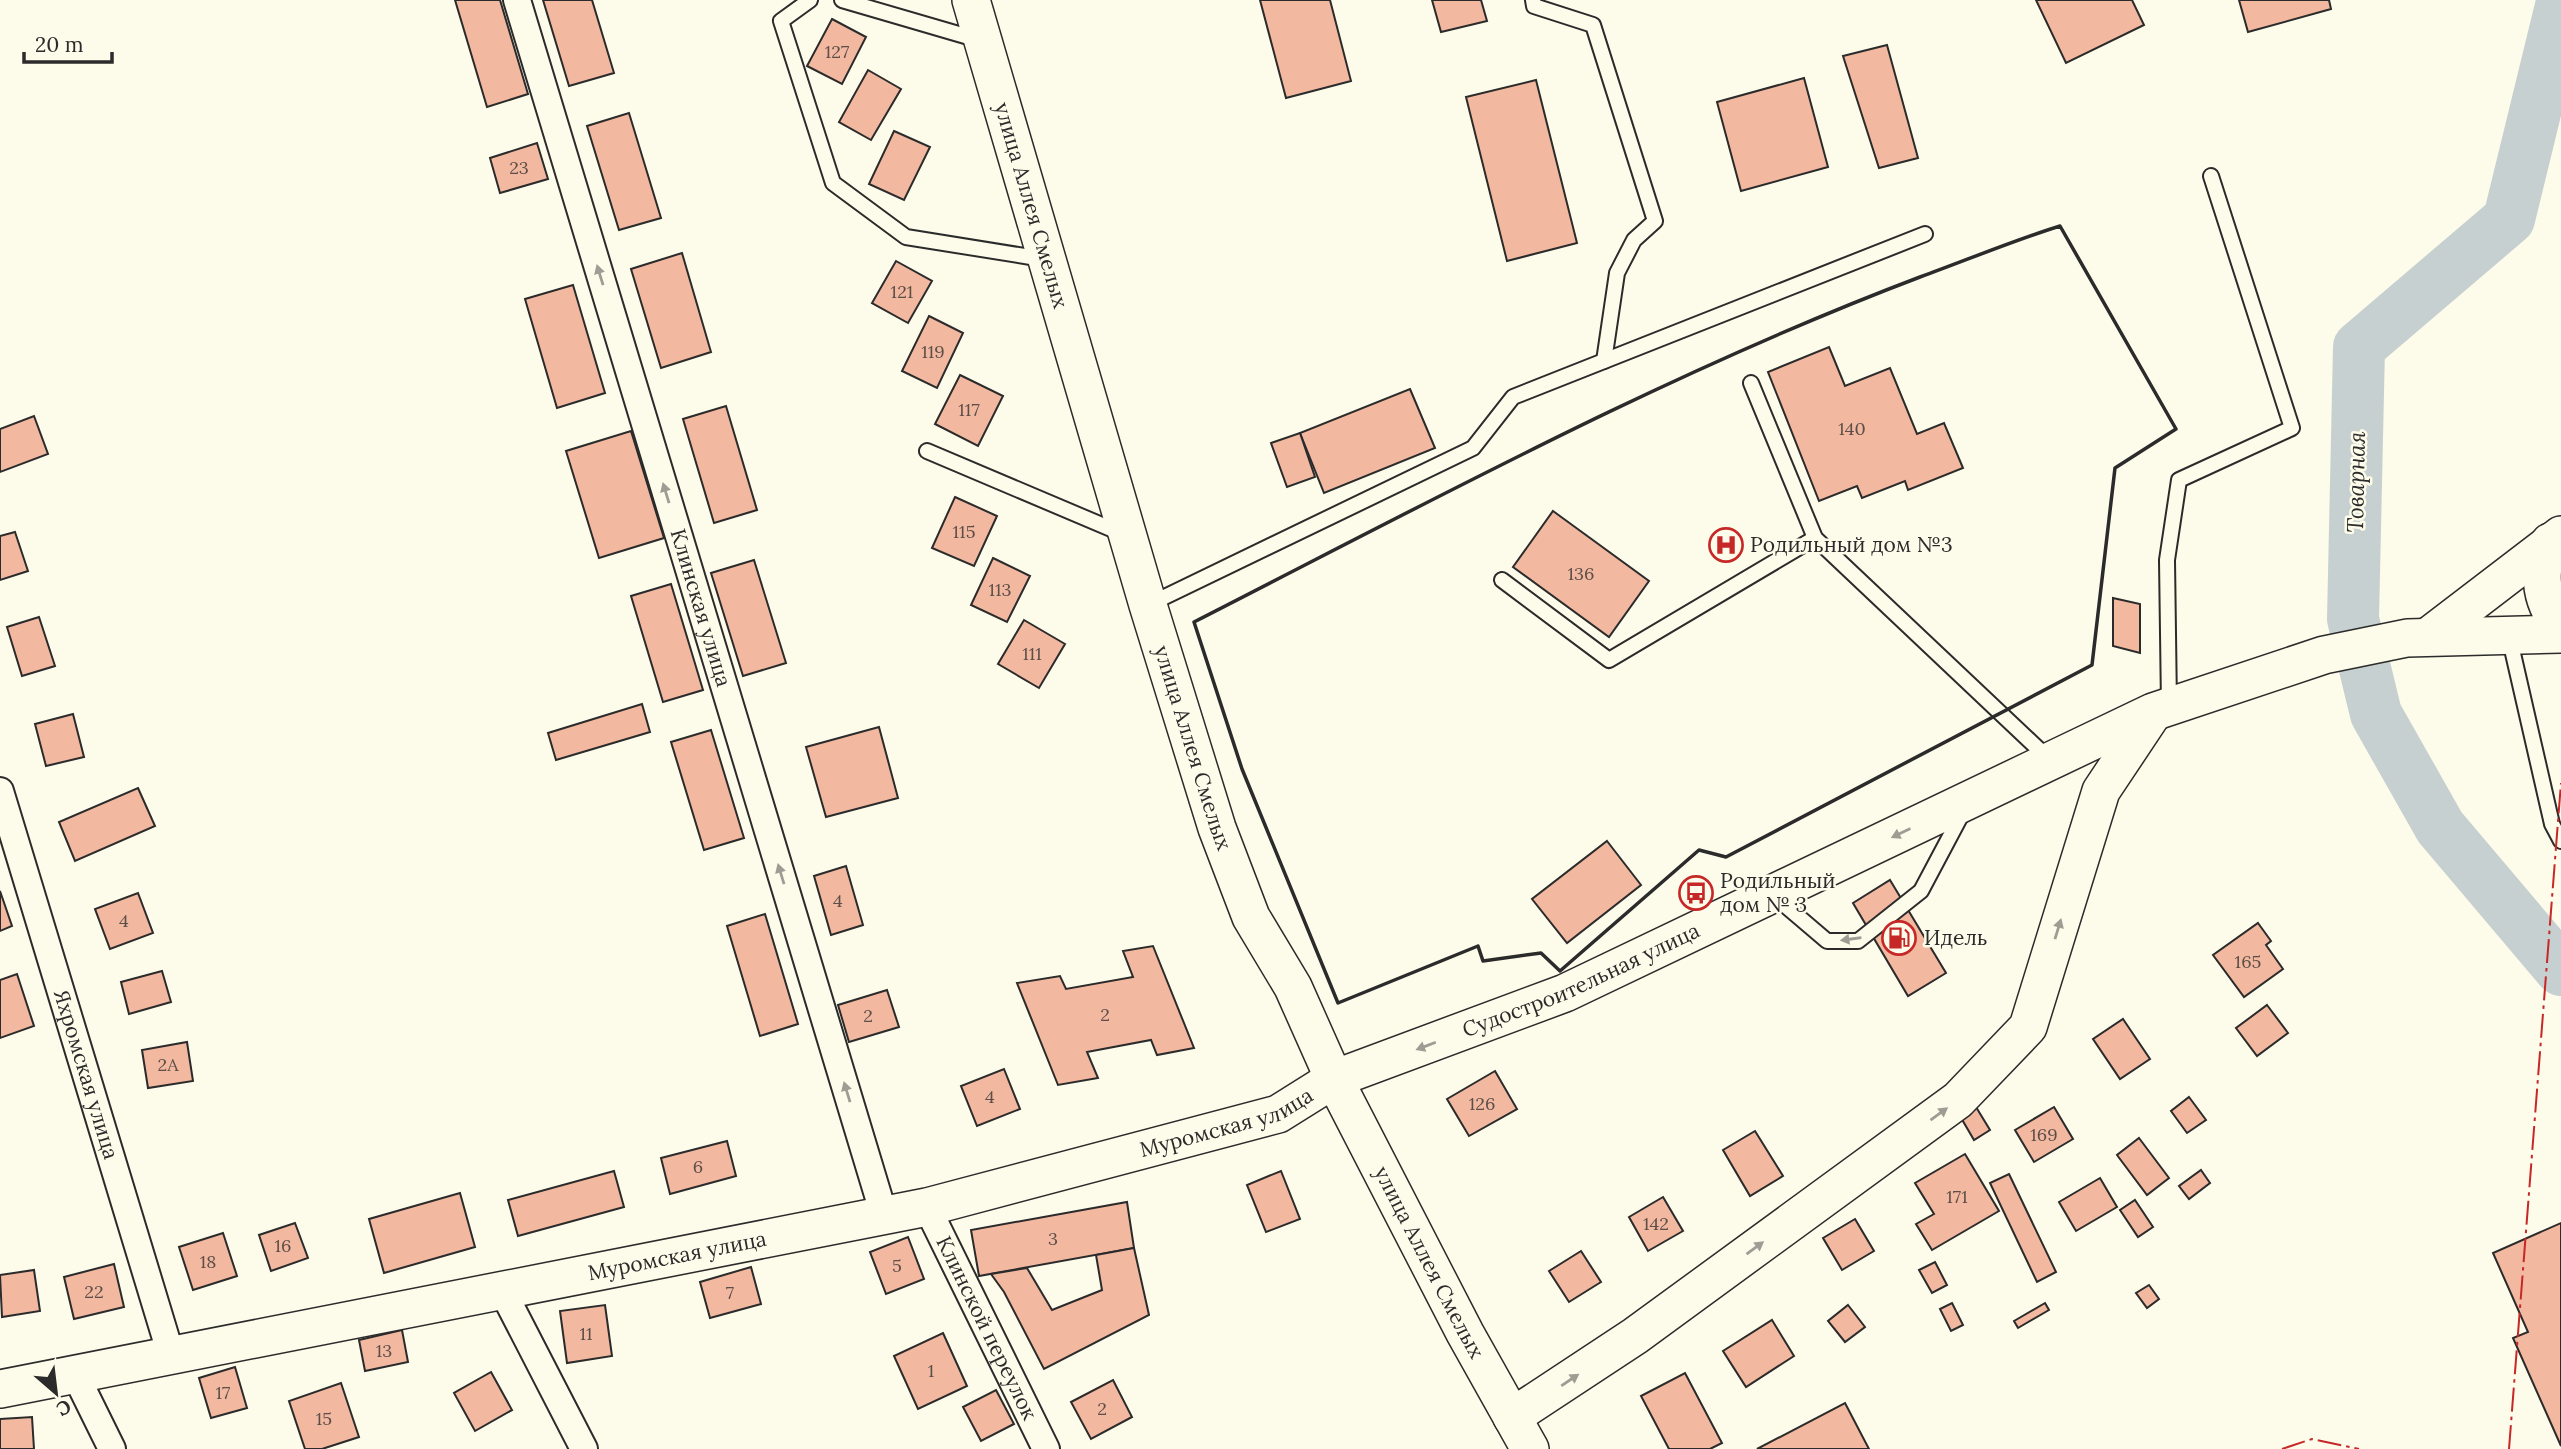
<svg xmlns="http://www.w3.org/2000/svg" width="2561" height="1449" viewBox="0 0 2561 1449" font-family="Lora,serif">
  <rect width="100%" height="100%" fill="#fdfbea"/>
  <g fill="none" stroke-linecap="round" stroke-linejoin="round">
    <polyline stroke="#c7d0d0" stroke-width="52" points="2561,6 2509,219 2359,347 2353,619 2376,714 2440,827 2561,970"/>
  </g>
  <g fill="#f2b8a0" stroke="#2b2b2b" stroke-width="2">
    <polygon points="455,0 500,0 528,94 487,107"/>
    <polygon points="543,0 592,0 614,73 569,86"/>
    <polygon points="1260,0 1330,0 1351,81 1286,98"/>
    <polygon points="1432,0 1481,0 1487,21 1441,32"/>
    <polygon points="2036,0 2132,0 2144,25 2066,63"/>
    <polygon points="2239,0 2329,0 2331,9 2248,32"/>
    <polygon points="832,19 866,37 842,84 807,66"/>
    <polygon points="1887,45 1918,158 1879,168 1843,56"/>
    <polygon points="868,70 901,89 871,140 839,122"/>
    <polygon points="1804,78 1828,167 1741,191 1717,102"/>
    <polygon points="1536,80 1577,243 1507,261 1466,97"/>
    <polygon points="629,113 661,218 619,230 587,126"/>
    <polygon points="894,131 930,147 904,200 869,184"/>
    <polygon points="537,143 548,179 500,193 490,158"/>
    <polygon points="682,253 711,352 661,368 631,269"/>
    <polygon points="896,261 932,281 908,323 872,303"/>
    <polygon points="573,285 605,393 557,408 525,299"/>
    <polygon points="929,316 963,333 937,388 902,371"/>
    <polygon points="1829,347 1845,386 1890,368 1917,434 1944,423 1963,468 1908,490 1905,481 1862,498 1857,486 1819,501 1768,372"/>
    <polygon points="960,375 1003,396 978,446 935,424"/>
    <polygon points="1410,389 1435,448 1324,493 1300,433"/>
    <polygon points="726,406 757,510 714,523 683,419"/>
    <polygon points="34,416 48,454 0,472 0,429"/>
    <polygon points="631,431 664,538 599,558 566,451"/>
    <polygon points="1300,433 1315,477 1287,487 1271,443"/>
    <polygon points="955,497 997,516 974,566 932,548"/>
    <polygon points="1553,511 1649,581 1609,637 1513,567"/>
    <polygon points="15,532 28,571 0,580 0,536"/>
    <polygon points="993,558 1030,576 1007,622 971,605"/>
    <polygon points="754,560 786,663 743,676 711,573"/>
    <polygon points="671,584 703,690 663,702 631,596"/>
    <polygon points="2113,598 2140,604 2140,653 2113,646"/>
    <polygon points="39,617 55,666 22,676 7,627"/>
    <polygon points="1024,620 1065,644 1039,688 998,664"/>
    <polygon points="642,704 650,732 556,760 548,733"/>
    <polygon points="73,714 84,757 46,766 35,724"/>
    <polygon points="879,727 898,798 826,817 806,747"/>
    <polygon points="711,730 744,838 704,850 671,742"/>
    <polygon points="138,788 155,826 75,861 59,822"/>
    <polygon points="1607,841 1641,885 1567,943 1532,899"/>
    <polygon points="846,866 863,925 831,935 814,876"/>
    <polygon points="1890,880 1946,973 1908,996 1853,903"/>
    <polygon points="0,891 12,926 0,931"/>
    <polygon points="138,893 153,933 110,949 95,909"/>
    <polygon points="765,914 798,1024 760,1036 727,926"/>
    <polygon points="2258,923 2271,941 2266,945 2283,969 2244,997 2213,955"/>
    <polygon points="1153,946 1194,1048 1157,1055 1151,1040 1087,1052 1098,1078 1058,1085 1017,983 1060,976 1066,989 1133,977 1123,951"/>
    <polygon points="162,971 171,1002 129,1014 121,982"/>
    <polygon points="17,974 34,1026 0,1038 0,980"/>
    <polygon points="887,990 899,1027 849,1042 838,1005"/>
    <polygon points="2267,1005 2288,1033 2257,1056 2236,1028"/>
    <polygon points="2123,1019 2150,1059 2120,1079 2093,1039"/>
    <polygon points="187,1042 193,1081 148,1088 142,1050"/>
    <polygon points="1004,1069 1020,1109 977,1126 961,1086"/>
    <polygon points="1495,1071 1517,1109 1469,1136 1447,1099"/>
    <polygon points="2189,1097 2206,1120 2187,1133 2171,1111"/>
    <polygon points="1976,1107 1990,1130 1974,1140 1960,1116"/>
    <polygon points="2054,1107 2073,1139 2034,1162 2015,1130"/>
    <polygon points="1755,1131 1783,1176 1750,1196 1723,1150"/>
    <polygon points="2139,1138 2169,1178 2147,1195 2117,1155"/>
    <polygon points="727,1141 736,1176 670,1194 661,1158"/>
    <polygon points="1965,1154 1999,1211 1932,1250 1916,1224 1934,1214 1915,1183"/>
    <polygon points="2201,1170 2210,1183 2189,1199 2179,1186"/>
    <polygon points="614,1171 624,1207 518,1236 508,1200"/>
    <polygon points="1281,1171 1300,1219 1266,1232 1247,1185"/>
    <polygon points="2009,1174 2056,1272 2037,1282 1990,1183"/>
    <polygon points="2100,1178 2117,1207 2076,1231 2059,1202"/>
    <polygon points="460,1193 475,1247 384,1273 369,1219"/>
    <polygon points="1663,1197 1683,1231 1648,1251 1629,1217"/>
    <polygon points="2135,1200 2153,1227 2138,1237 2120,1210"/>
    <polygon points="1127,1202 1134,1248 979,1276 971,1230"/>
    <polygon points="1855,1219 1874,1251 1842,1270 1823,1238"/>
    <polygon points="295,1223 308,1258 271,1271 259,1235"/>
    <polygon points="2561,1223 2561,1446 2513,1338 2528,1332 2493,1253"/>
    <polygon points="223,1233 237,1276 193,1290 179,1247"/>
    <polygon points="908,1237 924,1279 886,1294 870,1252"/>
    <polygon points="1134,1248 1149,1315 1044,1369 1004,1292 991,1274 1027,1268 1052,1310 1102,1290 1096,1255"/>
    <polygon points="1581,1251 1601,1282 1569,1302 1549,1271"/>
    <polygon points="1935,1262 1947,1285 1932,1293 1919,1270"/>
    <polygon points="114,1264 124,1307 74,1319 64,1277"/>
    <polygon points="751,1267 761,1304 710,1318 700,1282"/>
    <polygon points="34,1270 40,1311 2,1317 0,1275"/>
    <polygon points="2149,1285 2159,1299 2147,1308 2136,1293"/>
    <polygon points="1952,1303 1963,1325 1951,1331 1940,1309"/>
    <polygon points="2045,1303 2049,1310 2018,1328 2014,1321"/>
    <polygon points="605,1305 612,1356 567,1363 560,1311"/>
    <polygon points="1848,1305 1865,1327 1845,1342 1828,1321"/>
    <polygon points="1772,1320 1794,1356 1746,1387 1723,1351"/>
    <polygon points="402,1330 408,1362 365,1371 359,1340"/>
    <polygon points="943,1333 967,1386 918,1409 894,1356"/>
    <polygon points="235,1367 247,1408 211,1418 199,1378"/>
    <polygon points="491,1372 512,1410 475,1431 454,1393"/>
    <polygon points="1685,1373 1722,1443 1710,1449 1669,1449 1641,1396"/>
    <polygon points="1113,1380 1132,1417 1091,1439 1071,1402"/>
    <polygon points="341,1383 359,1437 322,1449 305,1449 289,1401"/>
    <polygon points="996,1390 1014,1424 981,1441 963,1407"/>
    <polygon points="1845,1403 1869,1449 1757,1449"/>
    <polygon points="32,1417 34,1449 0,1449 0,1419"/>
  </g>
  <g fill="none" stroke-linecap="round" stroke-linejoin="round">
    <g stroke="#2b2b2b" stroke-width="18">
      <g id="service">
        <polyline points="810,0 781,21 833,183 906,237 1043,259"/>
        <polyline points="842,0 979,40"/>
        <polyline points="1533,0 1534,6 1593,25 1655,221 1634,240 1617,273 1604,361"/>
        <polyline points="1751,383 1815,538 2050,760"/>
        <polyline points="927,451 1123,534"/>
        <polyline points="1502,580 1609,660 1815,538"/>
        <polyline points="1150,604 1473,448 1513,397 1925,234"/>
        <polyline points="2509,636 2552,824 2561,841"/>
        <polyline points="2169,706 2167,560 2179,480 2292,428 2211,176"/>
        <polyline points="1773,895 1827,941 1858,941 1921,891 1964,810"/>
      </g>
    </g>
    <g stroke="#2b2b2b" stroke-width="30">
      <g id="minor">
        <path id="s1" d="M517 0 884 1215"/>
        <path id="s2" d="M0 791 171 1355"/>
        <path id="s3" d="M927 1207 1046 1449"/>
        <polyline points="502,1290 584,1449"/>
        <polyline points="75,1374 112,1449"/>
      </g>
    </g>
    <g stroke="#2b2b2b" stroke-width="40">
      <g id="secondary">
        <path id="s4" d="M971 0 1148 605 1217 828 1251 917 1293 987 1334 1079 1465 1333 1530 1449"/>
        <path d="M2550 542C2537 573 2540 600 2561 627"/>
        <polyline points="2429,636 2561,535"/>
        <path id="s5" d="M0 1389 927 1207 1278 1114 1334 1079 1565 993 2153 712 2324 655 2407 638 2561 634"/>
        <polyline points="1512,1417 1635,1336 1958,1100 2028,1027 2101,791 2153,713"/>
      </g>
    </g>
    <use href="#service" stroke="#fdfbea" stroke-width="14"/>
    <use href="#minor" stroke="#fdfbea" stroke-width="26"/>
    <use href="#secondary" stroke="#fdfbea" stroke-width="37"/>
    <path stroke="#2b2b2b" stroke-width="3.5" d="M2060 226 2176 429 2115 468 2092 665 1726 857 1699 850 1560 971 1541 953 1483 961 1478 946 1338 1003 1242 769 1194 622C1433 500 1669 372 1920 277 1967 260 2012 241 2060 226Z"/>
    <g stroke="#c62828" stroke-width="2" stroke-dasharray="24 5 3.5 5" stroke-linecap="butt">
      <polyline points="2282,1449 2312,1439 2359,1449"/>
      <polyline points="2509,1449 2561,783"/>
    </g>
  </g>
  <defs><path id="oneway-solid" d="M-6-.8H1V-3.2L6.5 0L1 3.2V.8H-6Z" transform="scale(1.75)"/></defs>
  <g fill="#9e9d94">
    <use href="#oneway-solid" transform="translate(600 275) rotate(-107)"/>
    <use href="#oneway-solid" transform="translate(666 493) rotate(-107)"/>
    <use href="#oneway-solid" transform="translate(1901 833) rotate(154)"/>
    <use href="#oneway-solid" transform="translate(781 874) rotate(-107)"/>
    <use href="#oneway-solid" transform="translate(2058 929) rotate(-73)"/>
    <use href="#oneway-solid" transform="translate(1851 939) rotate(172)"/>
    <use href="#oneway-solid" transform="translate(1426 1046) rotate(159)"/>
    <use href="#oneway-solid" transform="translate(847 1092) rotate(-107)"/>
    <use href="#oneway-solid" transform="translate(1939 1114) rotate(-36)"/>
    <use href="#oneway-solid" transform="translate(1755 1248) rotate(-36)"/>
    <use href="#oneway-solid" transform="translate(1570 1380) rotate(-34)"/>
  </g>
  <defs>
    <g id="hospital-ring" transform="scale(1.75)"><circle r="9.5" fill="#fdfbea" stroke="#c62828" stroke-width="1.5"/><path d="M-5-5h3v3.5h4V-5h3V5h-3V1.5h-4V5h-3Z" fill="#c62828"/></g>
    <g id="bus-ring" transform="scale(1.75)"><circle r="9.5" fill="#fdfbea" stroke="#c62828" stroke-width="1.5"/><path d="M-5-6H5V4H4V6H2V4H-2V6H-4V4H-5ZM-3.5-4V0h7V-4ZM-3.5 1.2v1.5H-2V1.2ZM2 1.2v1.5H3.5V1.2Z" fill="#c62828"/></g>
    <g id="fuel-ring" transform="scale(1.75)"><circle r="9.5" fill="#fdfbea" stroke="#c62828" stroke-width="1.5"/><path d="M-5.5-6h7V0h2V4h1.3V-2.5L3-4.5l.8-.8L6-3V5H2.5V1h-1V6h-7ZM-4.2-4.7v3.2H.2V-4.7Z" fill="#c62828"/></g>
  </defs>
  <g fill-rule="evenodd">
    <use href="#hospital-ring" x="1726" y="545"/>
    <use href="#bus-ring" x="1696" y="893"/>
    <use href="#fuel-ring" x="1899" y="938"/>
  </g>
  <g text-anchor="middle" stroke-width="5" stroke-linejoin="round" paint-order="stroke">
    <g font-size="18" fill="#5d4e48">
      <text x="837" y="58">127</text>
      <text x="519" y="174">23</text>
      <text x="902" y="298">121</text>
      <text x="933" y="358">119</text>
      <text x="969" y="416">117</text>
      <text x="1852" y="435">140</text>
      <text x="964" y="538">115</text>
      <text x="1581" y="580">136</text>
      <text x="1000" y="596">113</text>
      <text x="1032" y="660">111</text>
      <text x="838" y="907">4</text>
      <text x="124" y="927">4</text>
      <text x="2248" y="968">165</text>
      <text x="1105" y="1021">2</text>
      <text x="868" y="1022">2</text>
      <text x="168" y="1071">2А</text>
      <text x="990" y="1103">4</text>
      <text x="1482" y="1110">126</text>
      <text x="2044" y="1141">169</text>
      <text x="698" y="1173">6</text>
      <text x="1957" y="1203">171</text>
      <text x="1656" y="1230">142</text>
      <text x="1053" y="1245">3</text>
      <text x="283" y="1252">16</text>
      <text x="208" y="1268">18</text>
      <text x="897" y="1272">5</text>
      <text x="94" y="1298">22</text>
      <text x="730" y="1299">7</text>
      <text x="586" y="1340">11</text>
      <text x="384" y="1357">13</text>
      <text x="931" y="1377">1</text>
      <text x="223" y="1399">17</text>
      <text x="1102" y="1415">2</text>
      <text x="324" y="1425">15</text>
    </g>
    <g font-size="21" fill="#2b2b2b" stroke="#fdfbea">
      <text dy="7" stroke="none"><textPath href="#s4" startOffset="214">улица Аллея Смелых</textPath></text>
      <text dy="7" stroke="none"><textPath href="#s1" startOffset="635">Клинская улица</textPath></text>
      <text dy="7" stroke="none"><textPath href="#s4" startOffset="780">улица Аллея Смелых</textPath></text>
      <text dy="7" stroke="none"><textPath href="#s5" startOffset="1640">Судостроительная улица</textPath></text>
      <text dy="7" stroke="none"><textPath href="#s2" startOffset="296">Яхромская улица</textPath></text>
      <text dy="7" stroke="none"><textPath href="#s5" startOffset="1256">Муромская улица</textPath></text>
      <text dy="7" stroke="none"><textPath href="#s5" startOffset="690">Муромская улица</textPath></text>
      <text dy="7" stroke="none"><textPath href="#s4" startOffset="1348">улица Аллея Смелых</textPath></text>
      <text dy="7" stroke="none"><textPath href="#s3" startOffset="135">Клинской переулок</textPath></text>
    </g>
    <g font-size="21" fill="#2b2b2b" stroke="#fdfbea" text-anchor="start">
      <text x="1750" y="552">Родильный дом №3</text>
      <text x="1720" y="888">Родильный<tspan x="1720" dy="24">дом № 3</tspan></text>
      <text x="1924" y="945">Идель</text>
    </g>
    <g font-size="23" font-style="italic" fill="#2b2b2b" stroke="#fdfbea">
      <text transform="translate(2356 482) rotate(-89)" y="8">Товарная</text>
    </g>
  </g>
  <g transform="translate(56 1393) rotate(152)" stroke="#fdfbea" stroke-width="5" paint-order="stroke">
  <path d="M0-5L12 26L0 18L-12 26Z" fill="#2b2b2b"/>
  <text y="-10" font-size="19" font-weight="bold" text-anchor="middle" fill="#2b2b2b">С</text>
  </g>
  <path d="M24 52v10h88v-10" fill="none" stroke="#2b2b2b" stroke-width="3.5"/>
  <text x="35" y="52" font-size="21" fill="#2b2b2b" stroke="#fdfbea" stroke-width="5" paint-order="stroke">20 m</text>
</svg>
